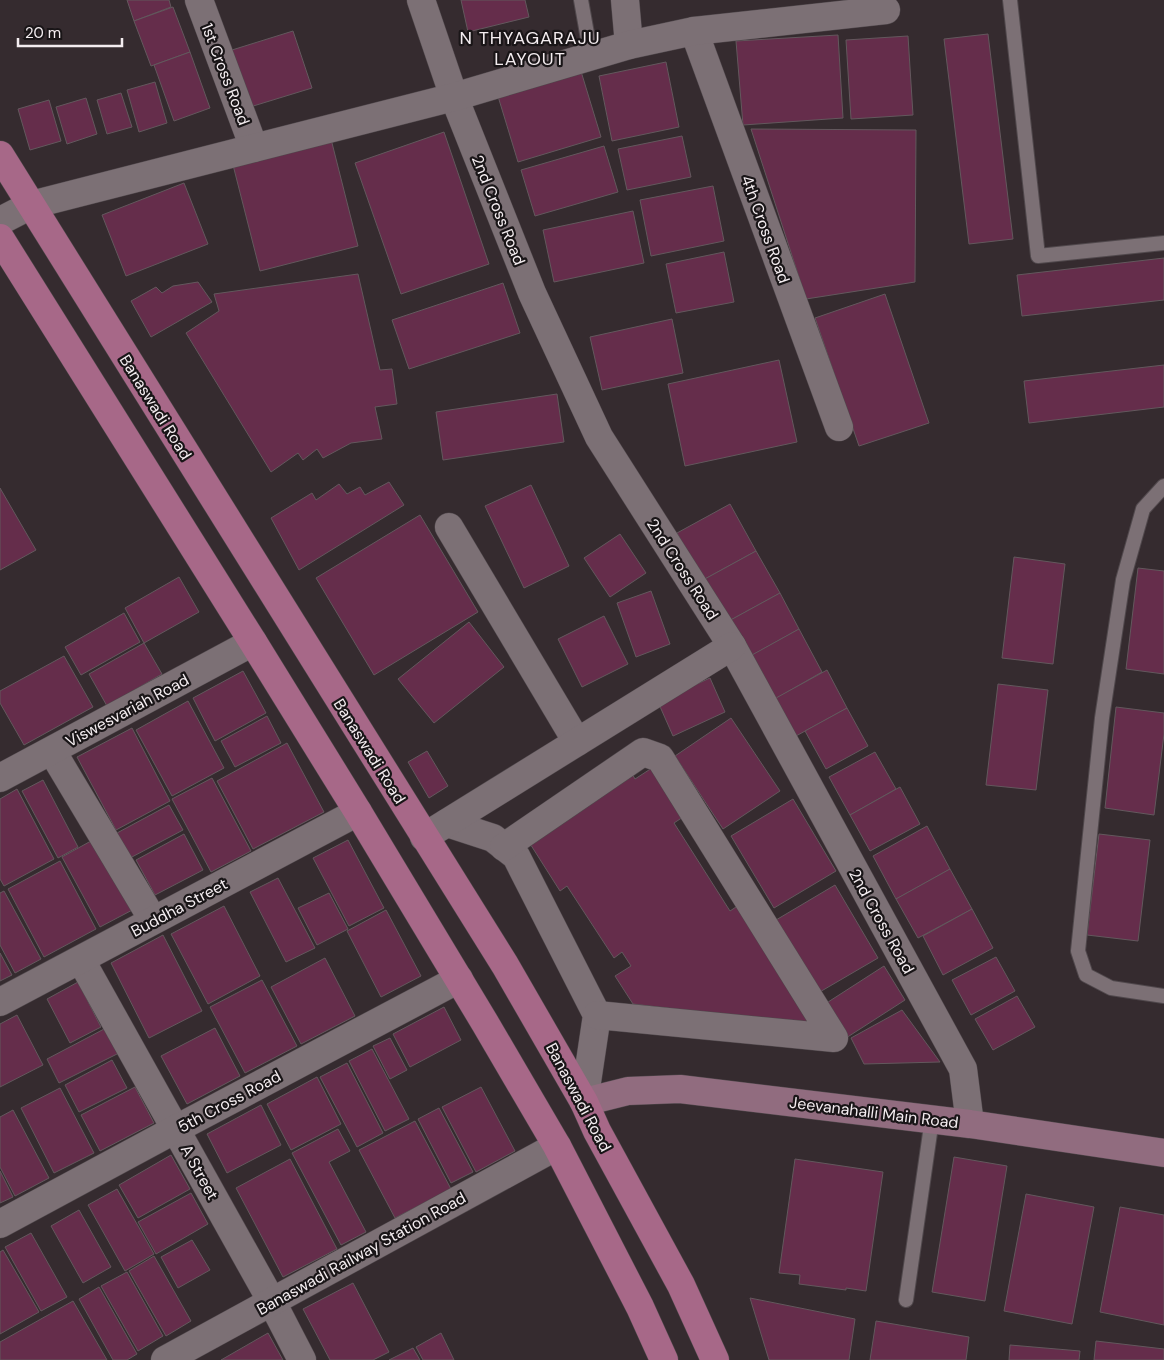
<svg xmlns="http://www.w3.org/2000/svg" width="1164" height="1360" viewBox="0 0 1164 1360" font-family="'DM Sans',sans-serif">
  <rect width="100%" height="100%" fill="#352b2f"/>
  <g fill="#652d4b" stroke="#63585d">
    <polygon points="127,0 169,0 171,7 134,21"/>
    <polygon points="461,0 525,0 529,17 468,32"/>
    <polygon points="173,7 190,52 151,66 134,21"/>
    <polygon points="293,31 312,88 250,107 232,50"/>
    <polygon points="988,34 1013,239 969,244 944,39"/>
    <polygon points="838,35 843,118 743,125 736,41"/>
    <polygon points="908,36 913,115 851,119 846,40"/>
    <polygon points="190,52 210,108 174,121 154,65"/>
    <polygon points="666,62 679,127 612,141 599,76"/>
    <polygon points="580,68 601,137 518,162 497,93"/>
    <polygon points="155,82 167,123 139,132 127,90"/>
    <polygon points="121,93 132,127 107,134 97,100"/>
    <polygon points="86,98 97,134 67,144 56,107"/>
    <polygon points="49,100 61,141 30,150 18,109"/>
    <polygon points="751,129 916,130 915,282 806,299"/>
    <polygon points="444,132 489,264 401,294 355,163"/>
    <polygon points="682,136 691,177 627,190 618,149"/>
    <polygon points="331,139 358,246 260,271 233,165"/>
    <polygon points="604,146 618,192 535,216 521,170"/>
    <polygon points="184,183 208,244 126,276 102,215"/>
    <polygon points="713,186 724,241 651,256 640,200"/>
    <polygon points="633,211 644,263 554,282 543,230"/>
    <polygon points="724,252 734,302 676,313 666,264"/>
    <polygon points="1164,258 1164,300 1022,316 1017,275"/>
    <polygon points="358,274 380,370 392,369 397,404 375,407 382,439 351,443 323,458 317,449 303,460 298,453 271,472 186,333 219,311 214,294"/>
    <polygon points="198,282 212,302 151,337 131,301 156,287 162,293 173,286"/>
    <polygon points="503,283 520,333 409,369 392,320"/>
    <polygon points="885,294 929,423 859,446 815,318"/>
    <polygon points="672,319 683,373 602,390 590,337"/>
    <polygon points="779,360 797,442 685,466 668,384"/>
    <polygon points="1164,365 1164,407 1029,423 1024,381"/>
    <polygon points="557,394 564,442 443,460 436,412"/>
    <polygon points="389,482 404,505 299,570 271,518 312,493 316,500 339,484 347,494 360,487 365,495"/>
    <polygon points="531,485 569,566 524,588 485,506"/>
    <polygon points="0,488 36,550 0,570"/>
    <polygon points="730,504 756,551 703,580 677,533"/>
    <polygon points="420,515 478,612 374,675 316,578"/>
    <polygon points="620,534 646,573 610,597 584,558"/>
    <polygon points="756,551 780,593 727,622 703,580"/>
    <polygon points="1014,557 1065,564 1053,664 1002,658"/>
    <polygon points="1138,568 1164,571 1164,674 1126,669"/>
    <polygon points="179,577 199,612 144,643 125,608"/>
    <polygon points="651,591 670,644 636,657 617,603"/>
    <polygon points="780,593 799,629 747,658 727,622"/>
    <polygon points="124,613 140,642 81,675 65,647"/>
    <polygon points="604,616 628,664 582,687 558,639"/>
    <polygon points="469,622 504,667 434,723 398,679"/>
    <polygon points="799,629 822,672 775,699 752,655"/>
    <polygon points="144,643 162,674 107,706 89,674"/>
    <polygon points="64,656 93,707 24,745 0,703 0,691"/>
    <polygon points="827,670 847,708 796,736 776,698"/>
    <polygon points="243,671 266,713 215,741 193,698"/>
    <polygon points="710,678 725,712 673,736 658,702"/>
    <polygon points="998,684 1048,690 1036,790 986,785"/>
    <polygon points="188,701 224,768 172,796 136,730"/>
    <polygon points="1116,707 1164,713 1164,734 1154,815 1105,808"/>
    <polygon points="847,708 868,746 826,769 805,731"/>
    <polygon points="267,716 281,743 235,767 221,741"/>
    <polygon points="731,718 780,791 723,829 675,756"/>
    <polygon points="132,728 170,801 116,830 77,757"/>
    <polygon points="287,743 324,812 253,849 217,781"/>
    <polygon points="427,751 448,786 429,798 408,762"/>
    <polygon points="875,752 896,789 850,815 829,777"/>
    <polygon points="655,766 686,815 674,823 730,911 742,903 814,1017 803,1025 633,1004 615,976 631,966 622,952 614,958 567,886 560,891 527,839 631,772 635,779"/>
    <polygon points="212,778 251,851 211,872 172,799"/>
    <polygon points="43,780 78,847 58,858 22,791"/>
    <polygon points="900,787 920,824 870,851 850,815"/>
    <polygon points="17,789 54,859 4,886 0,879 0,799"/>
    <polygon points="793,799 836,871 774,908 731,836"/>
    <polygon points="169,805 183,830 130,858 117,833"/>
    <polygon points="927,826 950,869 896,899 873,856"/>
    <polygon points="184,834 203,870 155,895 136,860"/>
    <polygon points="1099,834 1150,840 1138,941 1087,935"/>
    <polygon points="100,836 138,907 100,927 62,857"/>
    <polygon points="348,840 384,908 349,926 313,858"/>
    <polygon points="60,861 96,929 44,957 8,889"/>
    <polygon points="950,869 972,909 918,938 896,899"/>
    <polygon points="278,878 315,948 286,962 250,892"/>
    <polygon points="835,885 878,958 818,993 776,920"/>
    <polygon points="4,891 41,959 15,973 0,945 0,893"/>
    <polygon points="329,893 348,929 317,945 298,908"/>
    <polygon points="224,906 260,976 208,1004 171,934"/>
    <polygon points="972,909 993,948 943,975 923,936"/>
    <polygon points="386,910 421,976 381,997 347,931"/>
    <polygon points="163,935 202,1011 149,1038 111,963"/>
    <polygon points="0,953 12,975 0,981"/>
    <polygon points="996,957 1015,991 971,1015 952,980"/>
    <polygon points="325,958 355,1016 301,1044 271,987"/>
    <polygon points="884,966 905,1000 846,1038 825,1004"/>
    <polygon points="262,980 297,1046 245,1073 210,1007"/>
    <polygon points="78,982 101,1027 70,1043 47,999"/>
    <polygon points="1017,996 1035,1027 993,1050 975,1019"/>
    <polygon points="444,1007 461,1040 410,1067 393,1034"/>
    <polygon points="902,1010 940,1062 864,1064 851,1038"/>
    <polygon points="17,1015 43,1065 0,1087 0,1024"/>
    <polygon points="106,1028 119,1053 59,1083 47,1059"/>
    <polygon points="215,1028 240,1076 187,1104 161,1056"/>
    <polygon points="390,1038 407,1070 390,1079 373,1046"/>
    <polygon points="372,1049 409,1119 385,1131 349,1061"/>
    <polygon points="112,1060 127,1088 79,1112 65,1085"/>
    <polygon points="347,1063 383,1133 357,1147 320,1077"/>
    <polygon points="317,1077 341,1124 291,1150 267,1104"/>
    <polygon points="135,1087 154,1123 100,1151 81,1115"/>
    <polygon points="481,1087 515,1151 476,1172 442,1107"/>
    <polygon points="60,1088 94,1153 54,1173 21,1108"/>
    <polygon points="261,1105 281,1145 227,1173 207,1134"/>
    <polygon points="439,1108 473,1172 451,1183 418,1119"/>
    <polygon points="13,1110 49,1178 15,1196 0,1167 0,1117"/>
    <polygon points="415,1121 451,1189 395,1218 359,1150"/>
    <polygon points="338,1129 350,1151 329,1162 366,1232 341,1245 292,1153"/>
    <polygon points="171,1155 190,1189 138,1218 119,1185"/>
    <polygon points="954,1157 1007,1166 985,1301 932,1292"/>
    <polygon points="290,1159 337,1249 283,1277 236,1188"/>
    <polygon points="795,1159 883,1172 866,1291 846,1288 846,1290 799,1284 800,1275 779,1273"/>
    <polygon points="0,1171 13,1197 0,1203"/>
    <polygon points="117,1189 154,1254 125,1271 88,1205"/>
    <polygon points="191,1193 208,1224 156,1254 138,1222"/>
    <polygon points="1026,1194 1094,1207 1072,1324 1004,1311"/>
    <polygon points="1120,1207 1164,1215 1164,1325 1100,1312"/>
    <polygon points="79,1210 111,1267 83,1283 51,1226"/>
    <polygon points="31,1233 67,1297 41,1311 5,1247"/>
    <polygon points="192,1240 210,1270 178,1288 161,1257"/>
    <polygon points="3,1250 39,1312 0,1334 0,1252"/>
    <polygon points="154,1256 191,1321 166,1336 129,1271"/>
    <polygon points="127,1272 163,1336 138,1351 101,1286"/>
    <polygon points="353,1283 389,1352 373,1360 330,1360 303,1309"/>
    <polygon points="99,1287 137,1354 127,1360 113,1360 79,1299"/>
    <polygon points="750,1298 855,1319 849,1360 769,1360"/>
    <polygon points="73,1301 107,1360 0,1360 0,1342"/>
    <polygon points="876,1321 969,1337 966,1360 870,1360"/>
    <polygon points="268,1333 283,1360 221,1360"/>
    <polygon points="441,1333 454,1360 423,1360 416,1347"/>
    <polygon points="1096,1341 1164,1349 1164,1360 1094,1360"/>
    <polygon points="1010,1345 1080,1351 1079,1360 1009,1360"/>
    <polygon points="413,1348 420,1360 389,1360"/>
  </g>
  <g fill="none" stroke-linecap="round" stroke-linejoin="round">
    <g stroke="#50484c" stroke-width="16">
      <g id="lane">
        <polyline points="581,0 591,56"/>
        <polyline points="1010,0 1038,256 1164,243"/>
        <polyline points="1164,486 1143,509 1123,580 1102,718 1078,951 1086,975 1111,988 1164,996"/>
        <polyline points="906,1300 932,1119"/>
      </g>
    </g>
    <g stroke="#50484c" stroke-width="29">
      <g id="street">
        <polyline points="199,0 254,148"/>
        <polyline points="421,0 454,97 532,293 599,437 732,646 963,1069 970,1124"/>
        <polyline points="625,0 629,45"/>
        <polyline points="694,31 839,427"/>
        <polyline points="0,221 31,205 454,97 629,45 694,31 886,10"/>
        <polyline points="449,527 577,742"/>
        <polyline points="52,751 153,920"/>
        <polyline points="0,778 253,642"/>
        <polyline points="447,823 493,838 516,856 597,1015 584,1102"/>
        <polyline points="424,837 732,646"/>
        <polyline points="504,847 643,752 660,758 834,1038 597,1015"/>
        <polyline points="81,960 272,1302 302,1360"/>
        <polyline points="0,1002 358,812"/>
        <polyline points="0,1224 176,1129 459,979"/>
        <polyline points="165,1360 557,1146"/>
      </g>
    </g>
    <g stroke="#50484c" stroke-width="29">
      <polyline id="secondary" points="584,1102 628,1091 680,1089 970,1124 1164,1153"/>
    </g>
    <g stroke="#50484c" stroke-width="29">
      <g id="primary">
        <polyline points="0,155 505,965 584,1102 597,1131 681,1285 715,1360"/>
        <polyline points="0,238 253,642 358,812 485,1023 557,1146 640,1307 664,1360"/>
      </g>
    </g>
    <use href="#lane" stroke="#7c7075" stroke-width="14"/>
    <use href="#street" stroke="#7c7075" stroke-width="28"/>
    <use href="#secondary" stroke="#916c7f" stroke-width="28"/>
    <use href="#primary" stroke="#a76888" stroke-width="28"/>
  </g>
  <g text-anchor="middle" stroke-width="4.5" stroke-linejoin="round" paint-order="stroke">
    <g font-size="16" fill="#f4edf0" stroke="#191517">
      <text transform="translate(226 74) rotate(69)" y="6">1st Cross Road</text>
      <text transform="translate(499 210) rotate(68)" y="6">2nd Cross Road</text>
      <text transform="translate(766 229) rotate(70)" y="6">4th Cross Road</text>
      <text transform="translate(156 407) rotate(58)" y="6">Banaswadi Road</text>
      <text transform="translate(683 569) rotate(57)" y="6">2nd Cross Road</text>
      <text transform="translate(127 710) rotate(-28)" y="6">Viswesvariah Road</text>
      <text transform="translate(370 751) rotate(58)" y="6">Banaswadi Road</text>
      <text transform="translate(179 907) rotate(-28)" y="6">Buddha Street</text>
      <text transform="translate(882 921) rotate(61)" y="6">2nd Cross Road</text>
      <text transform="translate(579 1097) rotate(62)" y="6">Banaswadi Road</text>
      <text transform="translate(229 1101) rotate(-28)" y="6">5th Cross Road</text>
      <text transform="translate(874 1112) rotate(7)" y="6">Jeevanahalli Main Road</text>
      <text transform="translate(200 1172) rotate(61)" y="6">A Street</text>
      <text transform="translate(361 1253) rotate(-29)" y="6">Banaswadi Railway Station Road</text>
    </g>
    <g font-size="18" letter-spacing="1" fill="#f4edf0" stroke="#191517">
      <text x="530" y="44">N THYAGARAJU<tspan x="530" dy="21">LAYOUT</tspan></text>
    </g>
  </g>
  <path d="M18 38v8h104v-8" fill="none" stroke="#f4edf0" stroke-width="2.5"/>
  <text x="25" y="38" font-size="15" fill="#f4edf0" stroke="#191517" stroke-width="4" paint-order="stroke">20 m</text>
</svg>
